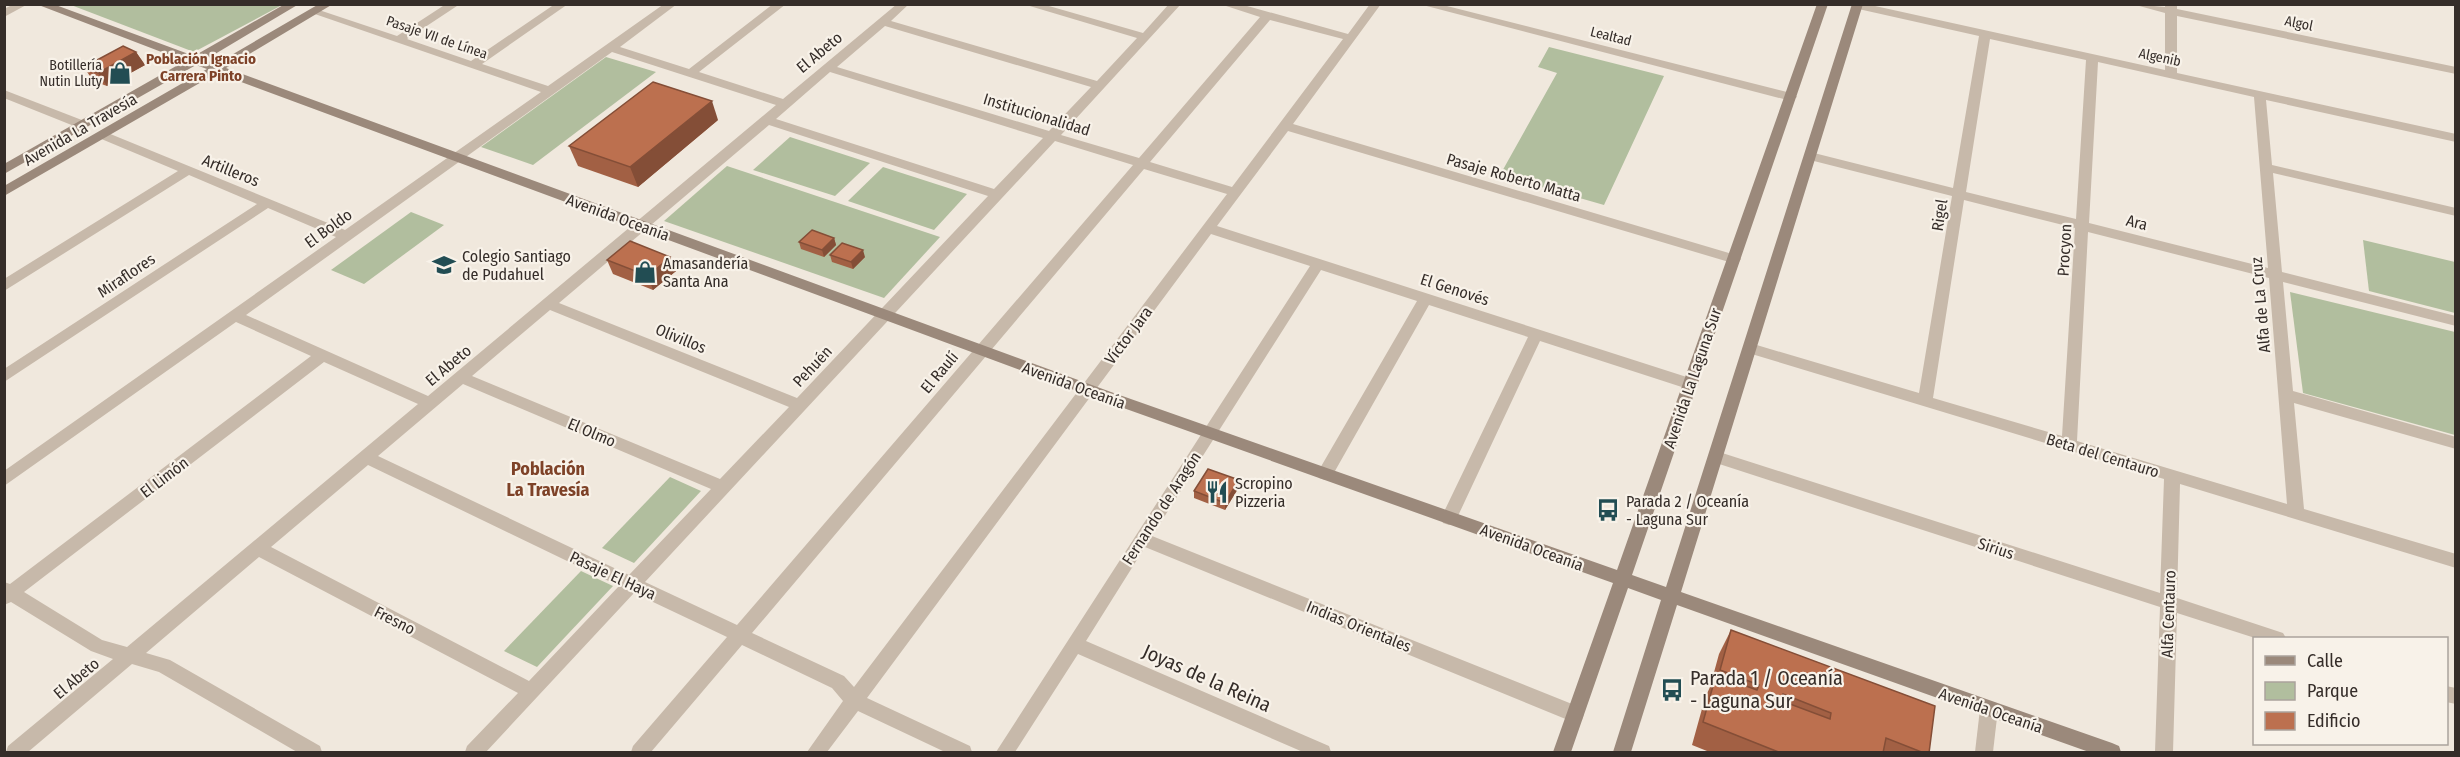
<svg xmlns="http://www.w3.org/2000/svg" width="2460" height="757" viewBox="0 0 2460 757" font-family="'Fira Sans Condensed',sans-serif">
  <rect width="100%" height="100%" fill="#f0e8dd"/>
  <g fill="#b1be9e">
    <polygon points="71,5 282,5 194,52"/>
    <polygon points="1549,47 1664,76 1604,205 1500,175 1557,73 1538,67"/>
    <polygon points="606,57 656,72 533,165 481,147"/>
    <polygon points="790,137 870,163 835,196 753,170"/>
    <polygon points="727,166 940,237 884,298 664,221"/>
    <polygon points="883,167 967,194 934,230 848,201"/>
    <polygon points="411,212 444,225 364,284 331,270"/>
    <polygon points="2363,240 2455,262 2455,313 2369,291"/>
    <polygon points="2290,292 2455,332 2455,435 2303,393"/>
    <polygon points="670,477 701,491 634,563 602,548"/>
    <polygon points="581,571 613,586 537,667 504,651"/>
  </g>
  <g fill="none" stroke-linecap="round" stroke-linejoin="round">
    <g fill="#c7b9aa" fill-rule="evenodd">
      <polygon points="14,4 28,4 4,17 4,9"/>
      <path d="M446 4H460L407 39 471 61 555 4H568L482 64 548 86 664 4H677L620 47 689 69 773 4H786L699 72 783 99 897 4H909L891 21 1097 81 1137 38 1023 4H1042L1143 33 1169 4H1181L1061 135 1139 158 1260 17 1220 4H1240L1348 34 1370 4H1381L1293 124 1739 256 1741 259 1739 262H1729L1288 131 1217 226 1696 380 1699 384 1696 388 1691 390 1540 341 1457 518 1455 523 1449 525 1443 523 1441 518 1528 337 1429 305 1331 478 1325 480 1319 478 1317 474 1319 470 1417 301 1321 270 1152 536 1582 708 1584 714 1582 720 1575 722 1568 720 1145 547 1086 641 1329 746 1331 752H1303L1078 654 1015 752H996L1310 266 1211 234 867 698 970 746 972 752H945L858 711 827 752H807L843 701 832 688 742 645 651 752H631L633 746 727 637 634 593 486 752H465L467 746 518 693 259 557 146 653 170 660 320 746 322 752H297L159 672 132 664 28 752H6L8 746 113 659 91 651 11 602 4 605V582L10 584 311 356 236 322 4 486V471L336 237 268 208 4 382V369L257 204 189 175 4 291V279L178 171 99 138 97 135 99 132 103 131 345 230 541 92 309 12 311 10H319L397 36ZM1270 20 1343 39 1232 187 1150 162ZM885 26 1091 87 1049 131 837 67ZM612 52 776 105 428 396 246 315ZM830 72 1043 138 994 189 776 119ZM769 125 988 196 797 398 559 303ZM1055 141 1133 165 737 625 645 582ZM1144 169 1227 194 854 687 844 676 752 633ZM550 310 789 407 720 479 472 376ZM324 362 418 404 127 647 102 640 24 592ZM463 384 711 489 629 575 378 456ZM368 465 619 586 529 681 271 547Z"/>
      <polygon points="1419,4 1439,4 1795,94 1797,97 1791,101"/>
      <path d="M1853 4H1866L2165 70V13L2132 4 2165 7V4H2177V9L2456 67V74L2177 16V73L2456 134V142L2266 100 2272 165 2456 208V216L2273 173 2282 272 2456 316V326L2283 282 2293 391 2456 437V449L2294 403 2304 509 2456 554V568L2180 484 2177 598 2283 633 2286 638H2255L2177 613 2173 752H2155L2160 607 1710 461 1708 457 1710 453 1716 451 2160 593 2164 479 1745 352 1743 348 1750 343 1919 393 1952 196 1806 159 1804 156 1810 152 1953 188 1979 36 1854 8ZM1990 39 2086 60 2076 219 1966 192ZM2098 62 2254 97 2268 268 2089 223ZM1964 200 2075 228 2062 436 1933 398ZM2088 232 2269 278 2287 504 2077 441Z"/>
      <polygon points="4,90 87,122 89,125 87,128 79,128 4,98"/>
      <polygon points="2446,686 2456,688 2456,704 2446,702"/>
      <polygon points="1989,701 1996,703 1998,709 1993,752 1975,752 1980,709 1982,703"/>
    </g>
    <polygon fill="#9b897b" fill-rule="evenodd" points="36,4 53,4 194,56 285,4 299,4 205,60 216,64 319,4 333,4 226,68 1111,392 1617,570 1817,4 1828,4 1632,575 1666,587 1852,4 1863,4 1681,592 2112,743 2119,746 2121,752 2089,752 1677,605 1631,752 1613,752 1661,600 1628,588 1571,752 1553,752 1613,583 1101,400 217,73 4,196 4,186 207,69 196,65 4,174 4,164 185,61"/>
  </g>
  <g fill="#a26044">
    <polygon points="136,52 145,65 107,86 93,81 84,67"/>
    <polygon points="718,120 638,187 578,166 569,146"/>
    <polygon points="834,238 836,245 824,257 801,249 799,242"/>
    <polygon points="830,255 865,257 853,269 832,262"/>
    <polygon points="670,257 676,271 653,290 613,274 607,260"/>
    <polygon points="1239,487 1225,510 1194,498 1194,491"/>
    <polygon points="1731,630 1929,753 1712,753 1692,745 1705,698 1710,687 1719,654"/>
  </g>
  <g fill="#844e37">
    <polygon points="136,52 145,65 107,86 98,73"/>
    <polygon points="712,101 718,120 638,187 630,167"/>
    <polygon points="834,238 836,245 824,257 822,250"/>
    <polygon points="863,250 865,257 853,269 851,262"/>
    <polygon points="670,257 676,271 653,290 648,276"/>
    <polygon points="1239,480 1239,487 1225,510 1225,503"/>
  </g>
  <g fill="#bc704f" stroke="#844e37" stroke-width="1.5" fill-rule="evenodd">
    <polygon points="123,46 136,52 98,73 84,67"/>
    <polygon points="653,82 712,101 630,167 569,146"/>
    <polygon points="812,230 834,238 822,250 799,242"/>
    <polygon points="630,241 670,257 648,276 607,260"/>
    <polygon points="842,243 863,250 851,262 830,255"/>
    <polygon points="1208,469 1239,480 1225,503 1194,491"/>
    <path d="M1731 630 1935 706 1929 753H1924L1886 738 1883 753H1781L1703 722 1716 675 1757 690 1759 685 1720 670ZM1783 694 1831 713 1830 719 1782 701Z"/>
  </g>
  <defs>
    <g id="shop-bare" transform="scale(1.8)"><path d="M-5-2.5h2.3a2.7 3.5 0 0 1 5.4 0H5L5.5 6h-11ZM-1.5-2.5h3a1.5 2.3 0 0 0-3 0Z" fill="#224d53" stroke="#f8f2e9" stroke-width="2.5" paint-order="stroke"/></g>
    <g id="school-bare" transform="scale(1.8)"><path d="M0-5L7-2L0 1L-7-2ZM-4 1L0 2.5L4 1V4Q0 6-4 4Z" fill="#224d53" stroke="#f8f2e9" stroke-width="2.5" paint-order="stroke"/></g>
    <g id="restaurant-bare" transform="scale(1.8)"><path d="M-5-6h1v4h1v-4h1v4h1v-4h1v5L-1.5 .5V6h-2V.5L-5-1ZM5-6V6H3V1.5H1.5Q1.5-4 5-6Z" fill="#224d53" stroke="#f8f2e9" stroke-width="2.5" paint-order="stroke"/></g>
    <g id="bus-bare" transform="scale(1.8)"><path d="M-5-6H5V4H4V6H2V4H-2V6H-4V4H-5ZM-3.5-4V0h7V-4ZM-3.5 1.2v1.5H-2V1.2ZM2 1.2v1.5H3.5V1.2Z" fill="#224d53" stroke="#f8f2e9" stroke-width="2.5" paint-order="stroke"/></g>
  </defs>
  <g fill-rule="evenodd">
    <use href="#shop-bare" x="120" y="73"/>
    <use href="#school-bare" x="444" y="265"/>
    <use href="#shop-bare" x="645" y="272"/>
    <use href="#restaurant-bare" x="1217" y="492"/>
    <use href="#bus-bare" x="1608" y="510"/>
    <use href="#bus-bare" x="1672" y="690"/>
  </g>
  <g text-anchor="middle" stroke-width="4.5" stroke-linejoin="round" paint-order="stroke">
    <g font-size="14" fill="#352d29" stroke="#f8f2e9">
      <text transform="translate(2299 23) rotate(12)" y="5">Algol</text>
      <text transform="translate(1611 36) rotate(14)" y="5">Lealtad</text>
      <text transform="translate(437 37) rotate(19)" y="5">Pasaje VII de Línea</text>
      <text transform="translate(2160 57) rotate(12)" y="5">Algenib</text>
    </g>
    <g font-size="14" fill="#352d29" stroke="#f8f2e9" text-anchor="end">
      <text x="102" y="70">Botillería<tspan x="102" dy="16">Nutin Lluty</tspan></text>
    </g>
    <g font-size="15" font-weight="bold" fill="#7e4228" stroke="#f8f2e9">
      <text x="201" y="64">Población Ignacio<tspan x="201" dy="17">Carrera Pinto</tspan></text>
    </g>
    <g font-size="16" fill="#352d29" stroke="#f8f2e9">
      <text transform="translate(819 52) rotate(-40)" y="6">El Abeto</text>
      <text transform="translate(1037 114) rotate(17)" y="6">Institucionalidad</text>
      <text transform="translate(80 129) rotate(-30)" y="6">Avenida La Travesía</text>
      <text transform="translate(231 170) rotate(22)" y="6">Artilleros</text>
      <text transform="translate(1514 177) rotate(16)" y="6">Pasaje Roberto Matta</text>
      <text transform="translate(1939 215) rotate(-81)" y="6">Rigel</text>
      <text transform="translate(618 217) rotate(20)" y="6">Avenida Oceanía</text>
      <text transform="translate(2137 222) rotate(14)" y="6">Ara</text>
      <text transform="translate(328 228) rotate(-36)" y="6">El Boldo</text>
      <text transform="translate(2064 250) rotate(-87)" y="6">Procyon</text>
      <text transform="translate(126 275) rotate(-34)" y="6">Miraflores</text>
      <text transform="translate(1455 289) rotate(18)" y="6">El Genovés</text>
      <text transform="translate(2260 305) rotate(-95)" y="6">Alfa de La Cruz</text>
      <text transform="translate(1128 335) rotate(-53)" y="6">Víctor Jara</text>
      <text transform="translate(681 338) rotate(22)" y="6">Olivillos</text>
      <text transform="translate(448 365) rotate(-40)" y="6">El Abeto</text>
      <text transform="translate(812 366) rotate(-47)" y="6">Pehuén</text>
      <text transform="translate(939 372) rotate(-50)" y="6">El Raulí</text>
      <text transform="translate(1692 378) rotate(-71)" y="6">Avenida La Laguna Sur</text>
      <text transform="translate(1074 385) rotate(20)" y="6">Avenida Oceanía</text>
      <text transform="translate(592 432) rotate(23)" y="6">El Olmo</text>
      <text transform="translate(2103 455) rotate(17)" y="6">Beta del Centauro</text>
      <text transform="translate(164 477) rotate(-37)" y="6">El Limón</text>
      <text transform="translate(1161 508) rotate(-57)" y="6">Fernando de Aragón</text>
      <text transform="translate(1532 547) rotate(20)" y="6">Avenida Oceanía</text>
      <text transform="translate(1996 548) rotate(18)" y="6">Sirius</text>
      <text transform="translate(613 575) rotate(25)" y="6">Pasaje El Haya</text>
      <text transform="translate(2168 614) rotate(-88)" y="6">Alfa Centauro</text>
      <text transform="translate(395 620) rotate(27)" y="6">Fresno</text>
      <text transform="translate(1359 626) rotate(22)" y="6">Indias Orientales</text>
      <text transform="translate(76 678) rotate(-40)" y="6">El Abeto</text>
      <text transform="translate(1991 710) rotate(19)" y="6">Avenida Oceanía</text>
    </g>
    <g font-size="16" fill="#352d29" stroke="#f8f2e9" text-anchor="start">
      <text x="462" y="262">Colegio Santiago<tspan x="462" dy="18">de Pudahuel</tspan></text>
      <text x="663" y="269">Amasandería<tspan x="663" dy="18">Santa Ana</tspan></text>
      <text x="1235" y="489">Scropino<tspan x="1235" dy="18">Pizzeria</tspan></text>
      <text x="1626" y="507">Parada 2 / Oceanía<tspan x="1626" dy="18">- Laguna Sur</tspan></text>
    </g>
    <g font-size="18" font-weight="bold" fill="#7e4228" stroke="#f8f2e9">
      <text x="548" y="475">Población<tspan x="548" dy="21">La Travesía</tspan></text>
    </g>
    <g font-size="20" fill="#352d29" stroke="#f8f2e9">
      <text transform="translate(1207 678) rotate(24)" y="7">Joyas de la Reina</text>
    </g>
    <g font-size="20" fill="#352d29" stroke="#f8f2e9" text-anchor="start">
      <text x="1690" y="685">Parada 1 / Oceanía<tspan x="1690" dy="23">- Laguna Sur</tspan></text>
    </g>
  </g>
  <rect width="2460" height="757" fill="none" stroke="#352d29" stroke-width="12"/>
  <rect x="2253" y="637" width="195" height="108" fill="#f8f2e9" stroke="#aaa39c" stroke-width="1.5"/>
  <rect x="2265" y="656" width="30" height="9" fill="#9b897b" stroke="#aaa39c" stroke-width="1.5"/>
  <text x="2307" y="667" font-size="18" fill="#352d29">Calle</text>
  <rect x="2265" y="682" width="30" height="18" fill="#b1be9e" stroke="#aaa39c" stroke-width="1.5"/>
  <text x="2307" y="697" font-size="18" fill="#352d29">Parque</text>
  <rect x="2265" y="712" width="30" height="18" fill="#bc704f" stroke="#aaa39c" stroke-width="1.5"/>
  <text x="2307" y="727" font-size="18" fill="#352d29">Edificio</text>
</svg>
